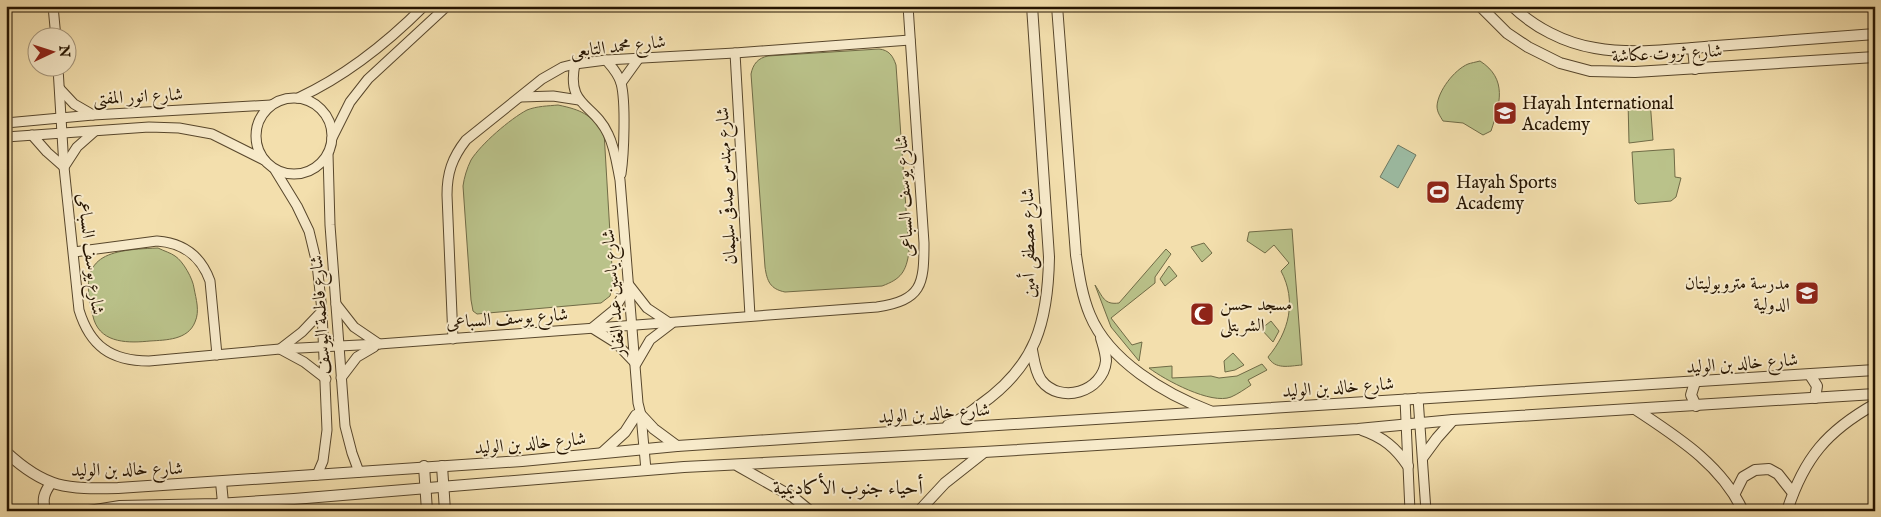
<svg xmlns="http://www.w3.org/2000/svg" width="1881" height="517" viewBox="0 0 1881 517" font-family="'IM FELL English',Amiri,serif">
  <rect width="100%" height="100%" fill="#f3dfad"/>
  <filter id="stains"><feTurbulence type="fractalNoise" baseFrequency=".004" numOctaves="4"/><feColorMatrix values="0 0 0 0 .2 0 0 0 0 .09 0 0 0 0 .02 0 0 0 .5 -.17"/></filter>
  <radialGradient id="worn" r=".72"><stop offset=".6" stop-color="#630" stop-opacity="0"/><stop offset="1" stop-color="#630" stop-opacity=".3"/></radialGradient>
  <g fill="#bac28a" stroke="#706b46">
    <path d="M879 49C889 50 893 56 896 65L909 252C906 272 901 279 882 286L785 292C770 289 767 281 765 267L751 74C753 64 758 58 768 56Z"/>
    <path d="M1480 61C1508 79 1500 104 1491 131L1483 135 1463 123 1443 121C1440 116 1437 112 1437 106 1438 91 1454 70 1468 64 1471 63 1476 62 1480 61Z"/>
    <polygon points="1650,100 1653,140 1629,143 1628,101"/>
    <path d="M558 105C582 110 589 114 604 132L613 284 610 296 601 303 477 314 473 311 471 300 463 186C464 178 467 168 471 160 481 144 510 119 527 110 537 106 548 106 558 105Z"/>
    <polygon points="1674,149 1675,177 1681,178 1676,197 1671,201 1638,204 1635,201 1632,152"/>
    <path d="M1292 229 1302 365C1289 366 1275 370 1268 357 1289 332 1297 301 1281 271L1289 263 1274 245 1265 253 1247 241 1249 232Z"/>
    <polygon points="1204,243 1212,253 1202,262 1191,247"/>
    <path d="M158 248C164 251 171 253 175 256 183 261 193 279 194 288 196 299 200 311 195 322 188 340 166 340 150 341 130 343 102 344 94 320 76 257 102 250 158 248Z"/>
    <path d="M1166 249 1171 254 1155 277V283L1111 318 1132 345 1142 342 1139 361 1111 327 1095 285C1103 297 1104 305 1119 303Z"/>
    <polygon points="1169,266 1177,276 1165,286 1160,279"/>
    <polygon points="1271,321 1279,331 1273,342 1261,329"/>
    <polygon points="1233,353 1244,365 1235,370 1225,372 1224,361"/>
    <path d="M1262 364 1267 370 1248 380 1251 385C1245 389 1238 394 1231 397 1211 405 1165 380 1149 368L1172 366V378L1211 376 1219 378 1237 376Z"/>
  </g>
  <polygon fill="#9dbda5" stroke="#6d7963" points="1398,145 1416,155 1398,188 1380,177"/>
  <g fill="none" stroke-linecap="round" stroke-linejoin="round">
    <g stroke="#58472c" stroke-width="11">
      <g id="minor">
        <polyline points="53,6 56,38"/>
        <polyline points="735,53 750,316"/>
        <path d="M606 60C612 67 618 73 621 83 626 102 624 154 621 174"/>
        <path d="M575 64C566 107 594 103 608 134 615 148 617 165 620 180L638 403 641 415 646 470"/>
        <path d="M58 68 64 167 79 310C90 346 111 361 149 361L280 349 379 344 877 307C922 300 924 285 924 243L908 6"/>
        <polyline points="621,83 639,58"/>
        <polyline points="60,89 74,104 93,115"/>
        <polyline points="521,97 553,96 579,100"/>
        <path d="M298 98C346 76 387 43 424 6"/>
        <circle cx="294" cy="136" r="38"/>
        <polyline points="6,123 93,115 271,105"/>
        <polyline points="32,135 47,152 64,167 77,147 94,132"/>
        <polyline points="6,137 149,127 179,128 212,134 264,160"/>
        <polyline points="332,138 350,102 368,79 447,6"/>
        <polyline points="328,154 330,225 345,426 352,453 359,472"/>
        <polyline points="275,170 297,206 309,231 317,264 322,311 327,430 323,461 317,475"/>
        <path d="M74 252 157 241C184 243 201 256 210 281L217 355"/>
        <polygon points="629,285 647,308 671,324 650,340 636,364 616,343 592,328 614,310"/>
        <polyline points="336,304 354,327 379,344"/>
        <polyline points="322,311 302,332 280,349 304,362 326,379"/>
        <path d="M453 339 447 195C447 173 452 158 466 140L542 79 563 67 575 64 606 60 735 53 910 40"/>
        <polyline points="341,378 357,357 374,347"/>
        <polyline points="1418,398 1426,511"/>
        <polyline points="1405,399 1410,511"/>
      </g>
    </g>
    <g stroke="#58472c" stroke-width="12">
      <g id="tertiary">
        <path d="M1057 6 1076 255C1079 275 1082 296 1090 315 1109 361 1165 394 1210 411"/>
        <polyline points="1480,6 1507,33 1528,47 1560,63 1590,71 1635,72 1875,57"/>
        <path d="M1512 6C1534 27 1564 43 1595 48 1634 55 1677 49 1716 46 1769 42 1822 38 1875 34"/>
        <polyline points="1693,48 1695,69"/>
        <path d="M1032 350C1034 360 1035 371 1041 380 1060 405 1103 392 1106 361 1106 353 1103 345 1101 338"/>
        <polyline points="1810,375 1817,386 1815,398"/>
        <polyline points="1695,382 1691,395 1696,406"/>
        <path d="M1635 409C1677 437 1721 464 1743 511"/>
        <polyline points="641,415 654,429 677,446"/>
        <path d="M948 425C960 421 970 412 980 405 1036 366 1048 322 1049 257L1032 6"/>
        <path d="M1362 430C1383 437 1396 448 1408 466"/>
        <path d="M6 452C46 489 66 489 118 488L522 461 677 446 936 429 1875 370"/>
        <polyline points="602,453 625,432 636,415"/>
        <polyline points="1423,457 1437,438 1453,420"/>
        <polyline points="424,466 427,511"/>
        <polyline points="442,466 445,511"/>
        <polyline points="738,466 793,497 810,511"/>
        <polyline points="221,482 223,503"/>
        <polyline points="1735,493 1743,477 1755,470 1769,469 1778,474 1793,493"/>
        <path d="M45 511C42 499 44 493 51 483"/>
        <polyline points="89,511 120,506 217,504 294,499 684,467 984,452 1358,429 1453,420 1875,394"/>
        <polyline points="919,511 945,483 983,453"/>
        <path d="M1787 511C1804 458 1827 431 1875 404"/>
      </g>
    </g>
    <use href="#minor" stroke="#f7eaca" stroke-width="9"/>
    <use href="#tertiary" stroke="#f7eaca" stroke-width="10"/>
  </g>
  <defs>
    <g id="school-square" transform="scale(1.25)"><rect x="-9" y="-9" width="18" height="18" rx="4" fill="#8f2418" stroke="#f7eaca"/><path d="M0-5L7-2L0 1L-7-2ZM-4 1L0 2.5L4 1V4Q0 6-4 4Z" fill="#fff"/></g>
    <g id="stadium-square" transform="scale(1.25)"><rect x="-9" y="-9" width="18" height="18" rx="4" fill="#8f2418" stroke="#f7eaca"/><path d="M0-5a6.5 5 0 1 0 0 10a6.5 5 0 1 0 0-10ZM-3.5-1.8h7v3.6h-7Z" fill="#fff"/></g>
    <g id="mosque-square" transform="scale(1.25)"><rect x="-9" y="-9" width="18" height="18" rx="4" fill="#8f2418" stroke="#f7eaca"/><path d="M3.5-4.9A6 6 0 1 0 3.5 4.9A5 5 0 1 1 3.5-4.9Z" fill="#fff"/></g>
  </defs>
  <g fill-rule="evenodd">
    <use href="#school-square" x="1505" y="113"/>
    <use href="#stadium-square" x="1438" y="192"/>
    <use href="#school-square" x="1807" y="293"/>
    <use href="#mosque-square" x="1202" y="314"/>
  </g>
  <g text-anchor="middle" stroke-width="4" stroke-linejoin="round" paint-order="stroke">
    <g font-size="18" fill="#251401" stroke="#f7eaca">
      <text transform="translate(618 46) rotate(-6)" y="6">شارع محمد التابعى</text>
      <text transform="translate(1667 53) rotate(-3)" y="6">شارع ثروت عكاشة</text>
      <text transform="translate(138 96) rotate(-3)" y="6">شارع انور المفتى</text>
      <text transform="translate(726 186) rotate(-93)" y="6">شارع مهندس صدقى سليمان</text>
      <text transform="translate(904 196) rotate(-93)" y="6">شارع يوسف السباعى</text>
      <text transform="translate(1028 243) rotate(-91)" y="6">شارع مصطفى أمين</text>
      <text transform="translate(91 254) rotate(83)" y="6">شارع يوسف السباعى</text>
      <text transform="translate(613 293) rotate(-95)" y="6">شارع ياسين عبد الغفار</text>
      <text transform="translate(320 315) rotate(-94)" y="6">شارع فاطمة اليوسف</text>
      <text transform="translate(507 318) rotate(-4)" y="6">شارع يوسف السباعى</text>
      <text transform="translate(1742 363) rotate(-4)" y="6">شارع خالد بن الوليد</text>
      <text transform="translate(1338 387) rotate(-4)" y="6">شارع خالد بن الوليد</text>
      <text transform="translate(934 413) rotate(-4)" y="6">شارع خالد بن الوليد</text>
      <text transform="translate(530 443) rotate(-5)" y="6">شارع خالد بن الوليد</text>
      <text transform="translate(127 469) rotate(-1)" y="6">شارع خالد بن الوليد</text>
    </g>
    <g font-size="18" fill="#251401" stroke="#f7eaca" text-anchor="start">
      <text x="1522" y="109">Hayah International<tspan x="1522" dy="21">Academy</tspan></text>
      <text x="1456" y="188">Hayah Sports<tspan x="1456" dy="21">Academy</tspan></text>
      <text x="1790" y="289" text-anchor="end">مدرسة متروبوليتان<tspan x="1790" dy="21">الدولية</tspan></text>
      <text x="1220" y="310">مسجد حسن<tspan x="1220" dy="21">الشربتلى</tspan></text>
    </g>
    <g font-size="20" fill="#251401" stroke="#f7eaca">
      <text x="848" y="494">أحياء جنوب الأكاديمية</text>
    </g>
  </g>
  <rect width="1881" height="517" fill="none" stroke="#f3dfad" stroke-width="25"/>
  <rect x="8" y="8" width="1866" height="502" fill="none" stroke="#251401" stroke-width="2.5"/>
  <rect x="12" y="12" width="1856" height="492" fill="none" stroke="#251401"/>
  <g transform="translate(52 52) rotate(86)"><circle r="24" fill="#f7eaca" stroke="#a3947a"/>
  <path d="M0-4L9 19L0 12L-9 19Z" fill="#8f2418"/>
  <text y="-8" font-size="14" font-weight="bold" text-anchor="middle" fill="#251401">N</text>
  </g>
  <rect width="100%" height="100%" filter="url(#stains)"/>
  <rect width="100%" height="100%" fill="url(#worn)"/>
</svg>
